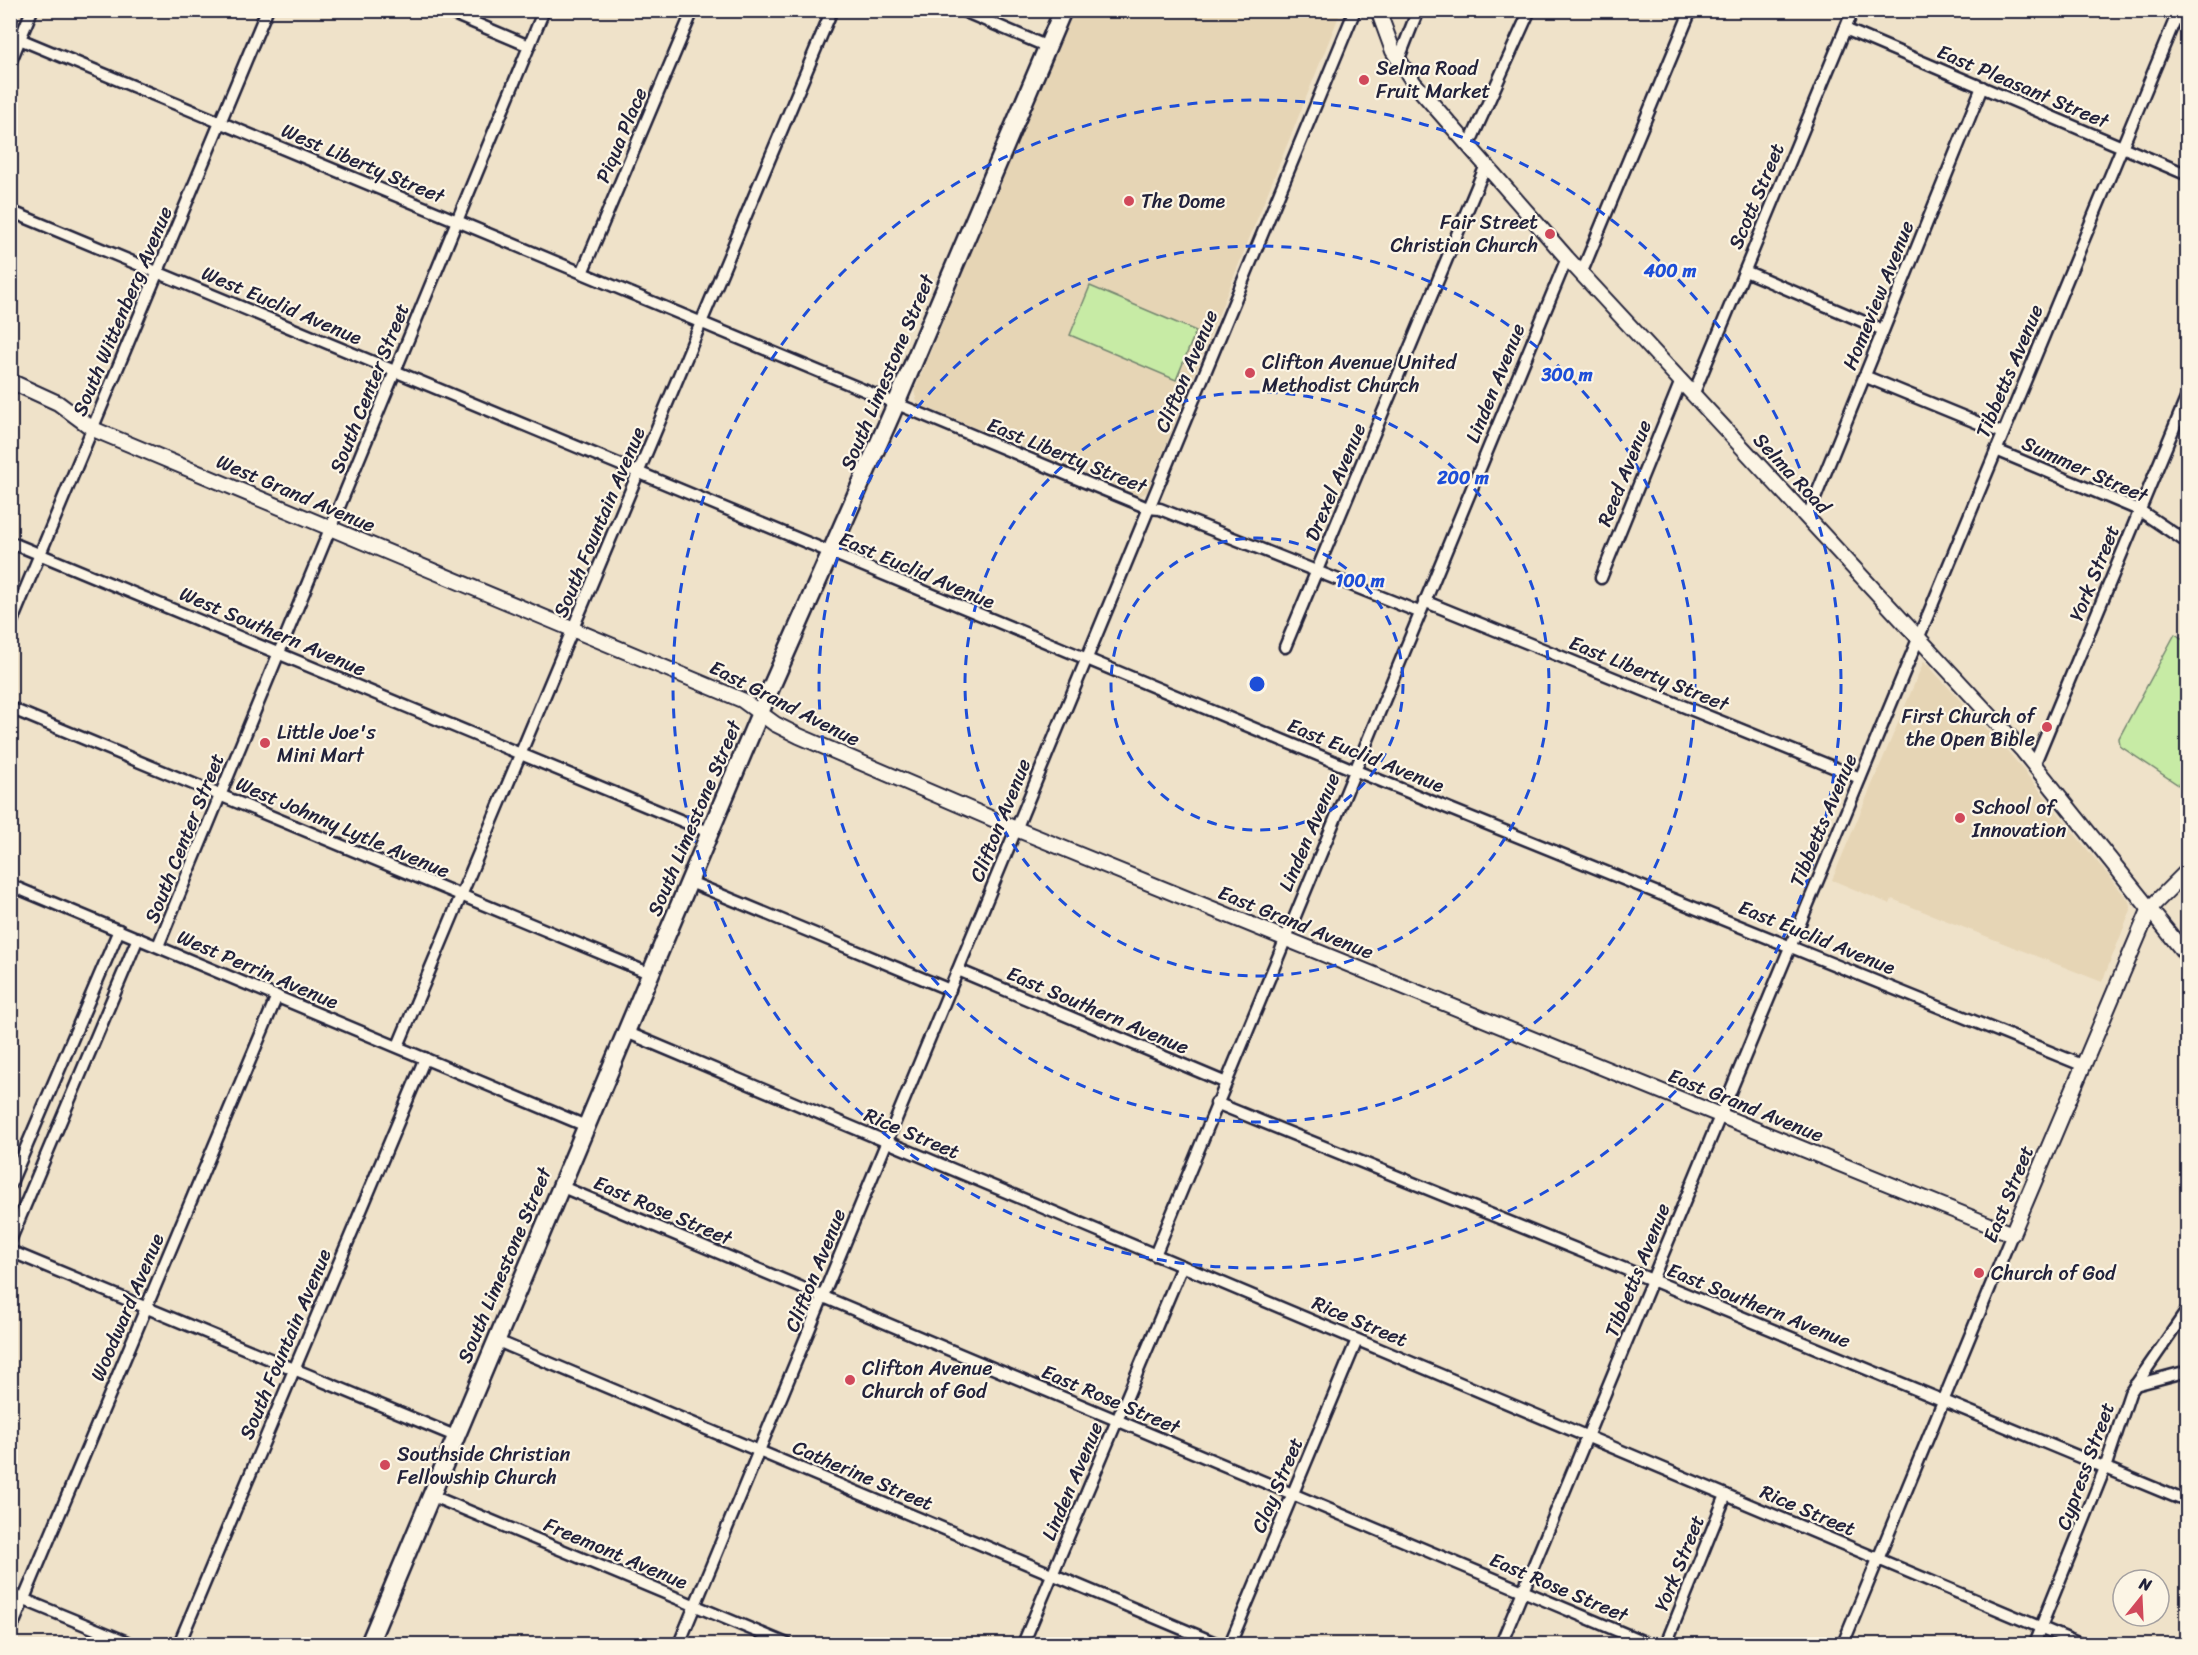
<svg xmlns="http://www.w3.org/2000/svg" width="2198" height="1655" viewBox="0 0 2198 1655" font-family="Sriracha,sans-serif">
  <rect width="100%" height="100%" fill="#efe2c9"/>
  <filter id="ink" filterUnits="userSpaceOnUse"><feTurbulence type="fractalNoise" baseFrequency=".0167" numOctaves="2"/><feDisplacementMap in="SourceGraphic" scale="12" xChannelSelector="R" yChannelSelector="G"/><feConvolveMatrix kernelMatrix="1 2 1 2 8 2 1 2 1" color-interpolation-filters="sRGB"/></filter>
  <g filter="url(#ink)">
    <g fill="#e6d5b5">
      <polygon points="1072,11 1341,11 1147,492 1140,496 918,404 914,391"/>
      <polygon points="1924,661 2011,755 2129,901 2131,910 2102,982 1892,899 1890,904 1832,880"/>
    </g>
    <g fill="#c7eba5" stroke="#748670" stroke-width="1.5">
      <polygon points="1090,286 1196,331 1176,380 1070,335"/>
      <polygon points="2175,634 2187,642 2187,787 2180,786 2120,746 2119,738"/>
    </g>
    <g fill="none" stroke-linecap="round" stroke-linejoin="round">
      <g stroke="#22223b" stroke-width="15">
        <g id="minor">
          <polyline points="444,10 529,46"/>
          <polyline points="961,10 1048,47"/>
          <polyline points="1845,29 2188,175"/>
          <polyline points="10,35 1063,473 1148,508 1160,509 1419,612"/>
          <polyline points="1398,61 1418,10"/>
          <polyline points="10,63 32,10"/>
          <polyline points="1469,145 1530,10"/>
          <polyline points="10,211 1354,770 2082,1065"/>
          <polyline points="1745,271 1883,330"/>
          <polyline points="582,273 693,10"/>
          <polyline points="1581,274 1691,10"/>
          <polyline points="1864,376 2003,433"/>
          <polyline points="1693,395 1853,10"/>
          <polyline points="1996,450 2139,510 2188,543"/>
          <polyline points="1807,518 1982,87"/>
          <polyline points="10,542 711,833"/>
          <polyline points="1601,578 1681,381"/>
          <polyline points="1424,601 1860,778"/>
          <polyline points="10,626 267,10"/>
          <polyline points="1285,647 1486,165"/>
          <polyline points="10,708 651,974"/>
          <polyline points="2034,765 2188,394"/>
          <polyline points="690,882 950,990"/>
          <polyline points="10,885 586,1126"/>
          <polyline points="158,946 544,10"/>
          <polyline points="958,970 1224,1082"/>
          <polyline points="626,1032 2080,1644"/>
          <polyline points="398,1046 832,10"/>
          <polyline points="1216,1103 1652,1280 2188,1502"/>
          <polyline points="10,1185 119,930"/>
          <polyline points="560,1186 1649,1644"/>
          <polyline points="10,1241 138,938"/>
          <polyline points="10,1251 455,1436"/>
          <polyline points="1155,1255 1567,258"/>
          <polyline points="495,1340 1218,1644"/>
          <polyline points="2135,1385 2188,1371"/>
          <polyline points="430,1495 787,1644"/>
          <polyline points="10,1594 132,1644"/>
          <polyline points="10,1632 277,996"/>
          <polyline points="179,1644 425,1058"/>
          <polyline points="679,1644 1355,10"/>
          <polyline points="1023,1644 1182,1266"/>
          <polyline points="1230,1644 1357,1340"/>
          <polyline points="1501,1644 2179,10"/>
          <polyline points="1666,1644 1726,1495"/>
          <polyline points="1843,1644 2012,1234"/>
          <polyline points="2034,1644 2105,1468 2130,1393 2188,1309"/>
        </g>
      </g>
      <g stroke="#22223b" stroke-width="18">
        <g id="tertiary">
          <polyline points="1378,10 1393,51 1414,83 1567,258 2023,751 2188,957"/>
          <polyline points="10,381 58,403 93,429 742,700 775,724 799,736 1016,829 2012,1234 2150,908 2188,870"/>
        </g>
      </g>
      <g stroke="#22223b" stroke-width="21">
        <polyline id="primary" points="369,1644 765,701 896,404 1063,10"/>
      </g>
      <use href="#minor" stroke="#fcf5e5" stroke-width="10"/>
      <use href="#tertiary" stroke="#fcf5e5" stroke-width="14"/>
      <use href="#primary" stroke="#fcf5e5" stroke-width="16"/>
    </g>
  </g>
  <g fill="none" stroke="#1d4ed8" stroke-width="3" stroke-dasharray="10 8">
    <circle cx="1257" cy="684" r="146"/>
    <circle cx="1257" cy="684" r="292"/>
    <circle cx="1257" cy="684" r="438"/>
    <circle cx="1257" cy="684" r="584"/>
  </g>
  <g fill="#d1495b" stroke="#fcf5e5" stroke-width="2">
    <circle cx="1364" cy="80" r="6"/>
    <circle cx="1129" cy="201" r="6"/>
    <circle cx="1550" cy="234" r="6"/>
    <circle cx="1250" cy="373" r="6"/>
    <circle cx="2047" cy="727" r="6"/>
    <circle cx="265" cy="743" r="6"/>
    <circle cx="1960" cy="818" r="6"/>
    <circle cx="1979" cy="1273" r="6"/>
    <circle cx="850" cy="1380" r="6"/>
    <circle cx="385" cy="1465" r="6"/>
  </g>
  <g text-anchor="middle" stroke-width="4.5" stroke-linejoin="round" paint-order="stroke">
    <g font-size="20" fill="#22223b" stroke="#fcf5e5" text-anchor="start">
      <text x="1376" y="75">Selma Road<tspan x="1376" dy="23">Fruit Market</tspan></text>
      <text x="1141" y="208">The Dome</text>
      <text x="1538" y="229" text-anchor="end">Fair Street<tspan x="1538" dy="23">Christian Church</tspan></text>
      <text x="1262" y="369">Clifton Avenue United<tspan x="1262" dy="23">Methodist Church</tspan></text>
      <text x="2035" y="723" text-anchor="end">First Church of<tspan x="2035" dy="23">the Open Bible</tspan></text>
      <text x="277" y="739">Little Joe's<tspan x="277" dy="23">Mini Mart</tspan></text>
      <text x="1972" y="814">School of<tspan x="1972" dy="23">Innovation</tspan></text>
      <text x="1991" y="1280">Church of God</text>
      <text x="862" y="1375">Clifton Avenue<tspan x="862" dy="23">Church of God</tspan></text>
      <text x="397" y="1461">Southside Christian<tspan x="397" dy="23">Fellowship Church</tspan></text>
    </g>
    <g font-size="20" fill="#22223b" stroke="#fcf5e5">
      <text transform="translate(2023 86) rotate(23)" y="7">East Pleasant Street</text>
      <text transform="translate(621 135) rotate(-67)" y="7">Piqua Place</text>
      <text transform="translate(363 163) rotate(23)" y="7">West Liberty Street</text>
      <text transform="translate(1756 196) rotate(-67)" y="7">Scott Street</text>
      <text transform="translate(1878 295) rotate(-68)" y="7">Homeview Avenue</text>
      <text transform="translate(282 305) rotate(23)" y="7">West Euclid Avenue</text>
      <text transform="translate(122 311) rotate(-67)" y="7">South Wittenberg Avenue</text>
      <text transform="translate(1186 371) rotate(-67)" y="7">Clifton Avenue</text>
      <text transform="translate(2009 371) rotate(-67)" y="7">Tibbetts Avenue</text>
      <text transform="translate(887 372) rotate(-67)" y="7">South Limestone Street</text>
      <text transform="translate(1495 383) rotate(-68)" y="7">Linden Avenue</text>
      <text transform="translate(369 388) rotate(-68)" y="7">South Center Street</text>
      <text transform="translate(1067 455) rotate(22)" y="7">East Liberty Street</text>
      <text transform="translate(2085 469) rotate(24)" y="7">Summer Street</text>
      <text transform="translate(1624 473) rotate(-68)" y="7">Reed Avenue</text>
      <text transform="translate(1792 473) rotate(47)" y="7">Selma Road</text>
      <text transform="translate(1335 482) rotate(-67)" y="7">Drexel Avenue</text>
      <text transform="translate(296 493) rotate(23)" y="7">West Grand Avenue</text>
      <text transform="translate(599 522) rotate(-67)" y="7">South Fountain Avenue</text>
      <text transform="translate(917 570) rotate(23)" y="7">East Euclid Avenue</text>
      <text transform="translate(2094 573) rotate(-68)" y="7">York Street</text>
      <text transform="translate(273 631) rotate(23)" y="7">West Southern Avenue</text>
      <text transform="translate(1649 673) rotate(22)" y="7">East Liberty Street</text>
      <text transform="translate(785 703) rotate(27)" y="7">East Grand Avenue</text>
      <text transform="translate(1366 755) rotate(22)" y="7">East Euclid Avenue</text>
      <text transform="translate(694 818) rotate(-67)" y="7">South Limestone Street</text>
      <text transform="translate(1000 820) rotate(-68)" y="7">Clifton Avenue</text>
      <text transform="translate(1823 820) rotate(-67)" y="7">Tibbetts Avenue</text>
      <text transform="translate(343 827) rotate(23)" y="7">West Johnny Lytle Avenue</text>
      <text transform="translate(1309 832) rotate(-67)" y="7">Linden Avenue</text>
      <text transform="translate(184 838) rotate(-68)" y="7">South Center Street</text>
      <text transform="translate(1296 922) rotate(22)" y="7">East Grand Avenue</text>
      <text transform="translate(1817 937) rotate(22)" y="7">East Euclid Avenue</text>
      <text transform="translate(258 969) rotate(23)" y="7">West Perrin Avenue</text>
      <text transform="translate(1098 1010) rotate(23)" y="7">East Southern Avenue</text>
      <text transform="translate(1746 1105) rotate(22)" y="7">East Grand Avenue</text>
      <text transform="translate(912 1133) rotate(23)" y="7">Rice Street</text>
      <text transform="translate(2008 1194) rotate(-68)" y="7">East Street</text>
      <text transform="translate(663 1210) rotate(23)" y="7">East Rose Street</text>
      <text transform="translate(504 1265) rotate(-67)" y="7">South Limestone Street</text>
      <text transform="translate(815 1270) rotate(-68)" y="7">Clifton Avenue</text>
      <text transform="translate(1637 1270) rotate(-68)" y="7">Tibbetts Avenue</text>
      <text transform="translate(1759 1305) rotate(22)" y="7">East Southern Avenue</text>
      <text transform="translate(127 1307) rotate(-67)" y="7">Woodward Avenue</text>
      <text transform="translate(1360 1321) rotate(23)" y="7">Rice Street</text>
      <text transform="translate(285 1344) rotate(-67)" y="7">South Fountain Avenue</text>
      <text transform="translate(1111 1399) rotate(23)" y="7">East Rose Street</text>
      <text transform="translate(2085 1466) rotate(-70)" y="7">Cypress Street</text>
      <text transform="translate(863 1475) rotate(23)" y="7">Catherine Street</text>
      <text transform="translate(1072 1481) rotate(-67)" y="7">Linden Avenue</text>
      <text transform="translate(1277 1485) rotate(-67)" y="7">Clay Street</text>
      <text transform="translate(1808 1510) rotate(23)" y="7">Rice Street</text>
      <text transform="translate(616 1553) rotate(23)" y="7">Freemont Avenue</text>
      <text transform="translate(1679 1563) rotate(-68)" y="7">York Street</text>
      <text transform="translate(1559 1587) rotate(23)" y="7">East Rose Street</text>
    </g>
  </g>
  <circle cx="1257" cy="684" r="9" fill="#1d4ed8" stroke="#fcf5e5" stroke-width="3"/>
  <g font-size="18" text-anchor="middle" font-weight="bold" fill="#1d4ed8" stroke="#fcf5e5" stroke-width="4.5" stroke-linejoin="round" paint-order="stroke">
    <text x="1670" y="277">400 m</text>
    <text x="1567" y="381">300 m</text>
    <text x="1463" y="484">200 m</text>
    <text x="1360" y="587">100 m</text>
  </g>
  <rect width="2198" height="1655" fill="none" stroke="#fcf5e5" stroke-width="36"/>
  <rect x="18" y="18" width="2162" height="1619" fill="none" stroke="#22223b" stroke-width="2" filter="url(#ink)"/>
  <g transform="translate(2141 1598) rotate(18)"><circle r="28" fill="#fcf5e5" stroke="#a5a1a1" stroke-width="1.5"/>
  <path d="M0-4.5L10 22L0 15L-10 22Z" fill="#d1495b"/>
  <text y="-9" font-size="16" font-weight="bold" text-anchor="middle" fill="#22223b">N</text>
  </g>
</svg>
